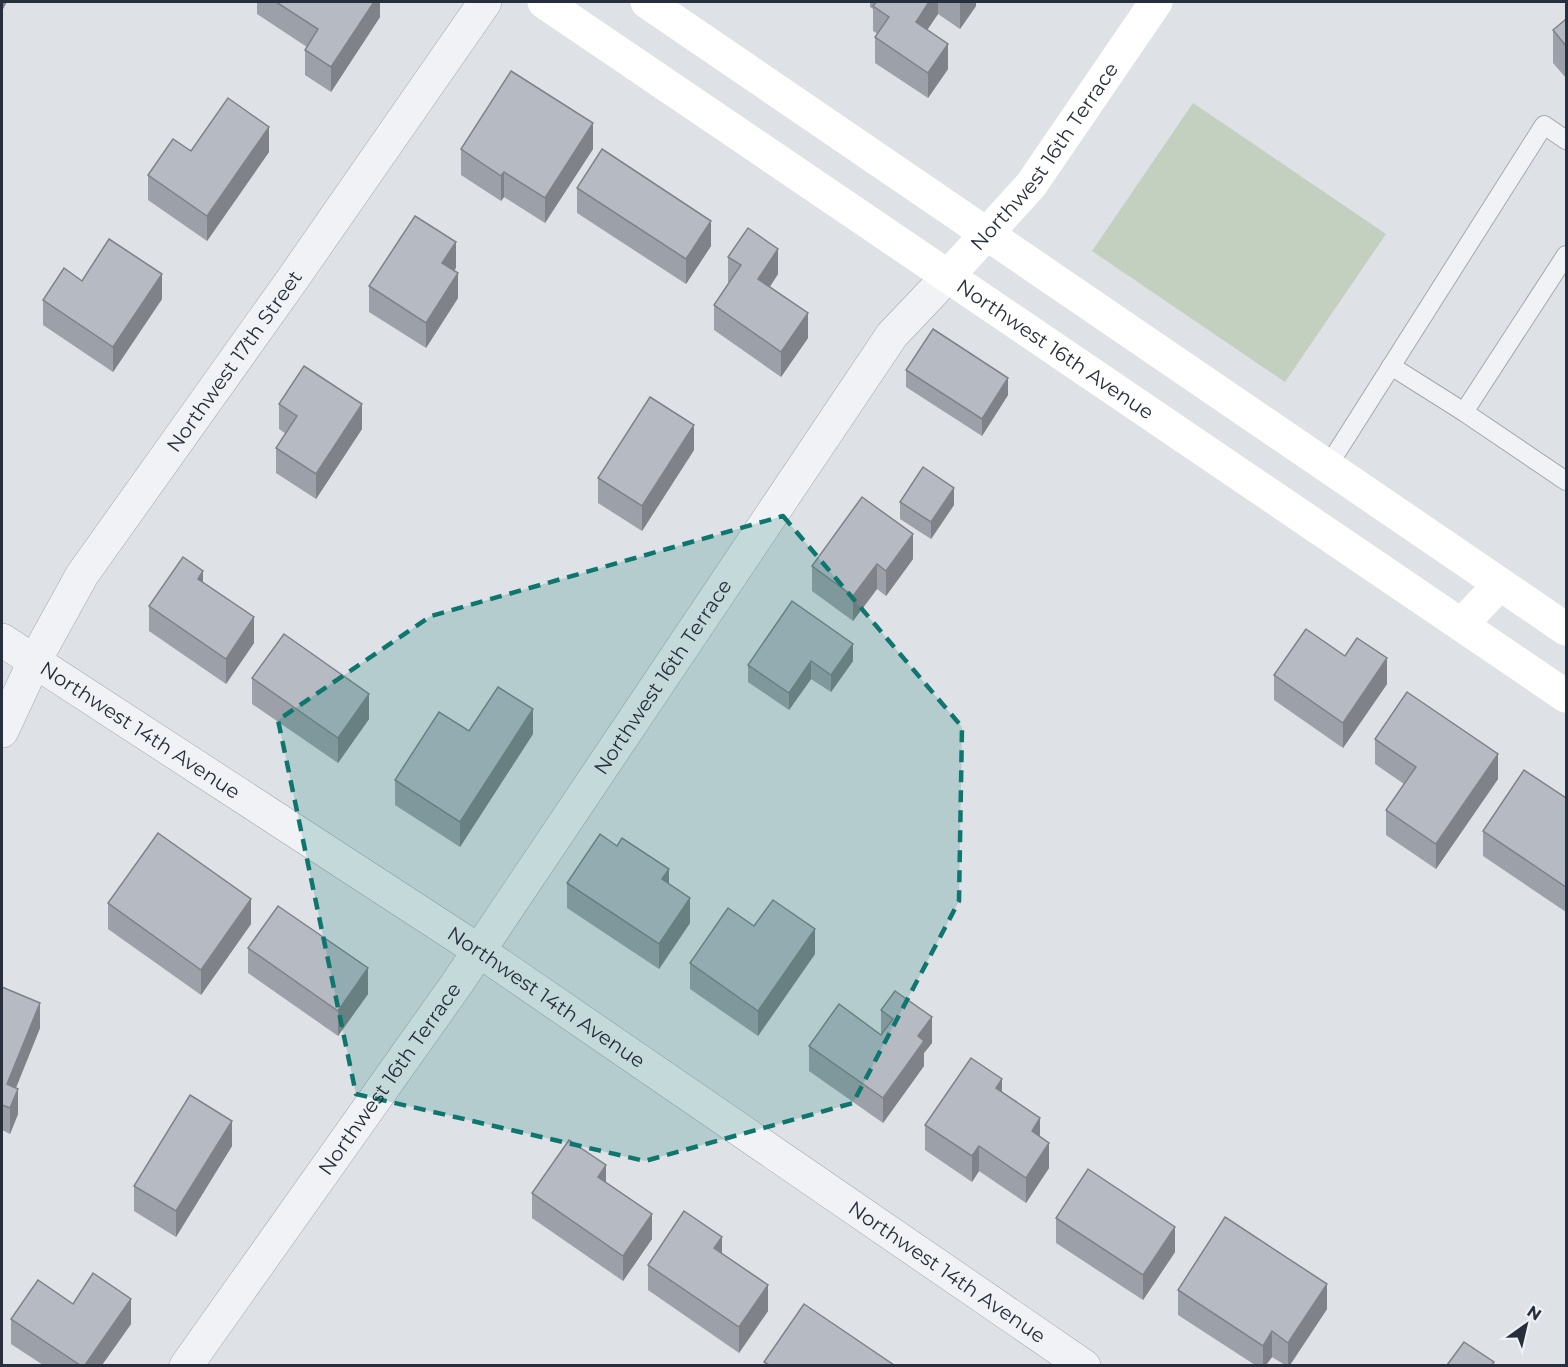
<svg xmlns="http://www.w3.org/2000/svg" width="1568" height="1367" viewBox="0 0 1568 1367" font-family="Montserrat,sans-serif">
  <rect width="100%" height="100%" fill="#dee1e6"/>
  <polygon fill="#c3d0bf" points="1193,103 1386,234 1285,382 1092,251"/>
  <g fill="none" stroke-linecap="round" stroke-linejoin="round">
    <g stroke="#a4a8b0" stroke-width="20">
      <g id="lane">
        <polyline points="1391,366 1464,412 1566,255"/>
        <polyline points="1464,412 1566,481"/>
        <polyline points="1328,466 1544,125 1566,140"/>
      </g>
    </g>
    <g stroke="#a4a8b0" stroke-width="34">
      <g id="street">
        <path id="s1" d="M2 640 478 950 1084 1366"/>
        <path id="s2" d="M2 731 34 662 82 575 292 280 485 2"/>
        <path id="s3" d="M186 1366 458 982 892 335 948 276"/>
      </g>
    </g>
    <use href="#lane" stroke="#f0f2f5" stroke-width="18"/>
    <use href="#street" stroke="#f0f2f5" stroke-width="33"/>
    <g stroke="#fff" stroke-width="33">
      <path id="s4" d="M544 2 1566 696"/>
      <polyline points="647,2 1566,629"/>
      <path id="s5" d="M948 276 1031 185 1156 2"/>
      <polyline points="1462,624 1500,584"/>
    </g>
  </g>
  <g fill="#9ca0a8">
    <polygon points="257,2 380,2 380,17 331,92 305,75 305,50 307,47 257,14"/>
    <polygon points="870,2 976,2 976,6 960,29 938,14 927,29 948,69 928,98 875,63 875,37 878,34 873,31 873,9 870,7"/>
    <polygon points="1566,19 1566,78 1553,63 1553,30"/>
    <polygon points="461,149 593,149 545,223 504,197 501,201 461,175"/>
    <polygon points="269,152 207,241 148,200 148,175"/>
    <polygon points="577,188 711,246 686,284 577,213"/>
    <polygon points="728,257 778,274 770,287 808,338 781,377 714,330 714,305 729,282 728,282"/>
    <polygon points="456,268 454,270 458,298 426,348 369,312 369,286"/>
    <polygon points="82,281 162,299 113,372 43,325 43,300"/>
    <polygon points="906,370 1008,395 982,436 906,387"/>
    <polygon points="279,404 362,429 316,499 276,473 276,448 286,434 279,429"/>
    <polygon points="694,450 642,531 598,503 598,478"/>
    <polygon points="900,502 954,505 931,539 900,519"/>
    <polygon points="913,559 886,596 877,589 853,621 812,591 812,566"/>
    <polygon points="149,606 254,643 226,684 149,631"/>
    <polygon points="853,644 853,661 831,692 811,679 789,710 748,682 748,665"/>
    <polygon points="1345,656 1387,684 1343,748 1274,700 1274,675"/>
    <polygon points="252,678 369,719 338,763 252,704"/>
    <polygon points="533,734 460,847 395,805 395,780"/>
    <polygon points="1375,739 1498,779 1436,869 1386,835 1386,810 1404,784 1375,764"/>
    <polygon points="1566,798 1566,912 1483,856 1483,831"/>
    <polygon points="567,883 669,884 690,923 659,969 567,908"/>
    <polygon points="108,903 251,924 201,995 108,929"/>
    <polygon points="754,926 815,954 758,1036 690,989 690,963"/>
    <polygon points="248,948 368,994 338,1036 248,973"/>
    <polygon points="2,987 40,1028 16,1088 18,1114 10,1134 2,1130"/>
    <polygon points="881,1010 932,1043 924,1053 924,1066 883,1123 809,1071 809,1046 881,1034"/>
    <polygon points="1002,1093 1040,1137 1049,1168 1026,1203 979,1171 972,1182 925,1150 925,1125"/>
    <polygon points="232,1146 176,1237 134,1211 134,1186"/>
    <polygon points="606,1182 652,1239 623,1281 532,1218 532,1193"/>
    <polygon points="1056,1218 1175,1252 1143,1300 1056,1243"/>
    <polygon points="722,1253 768,1311 739,1353 648,1290 648,1265"/>
    <polygon points="1178,1290 1327,1309 1290,1365 1285,1365 1272,1357 1266,1365 1255,1365 1178,1315"/>
    <polygon points="73,1304 131,1324 102,1365 43,1365 11,1344 11,1319"/>
  </g>
  <g fill="#7f8288">
    <polygon points="2,2 7,2 2,11"/>
    <polygon points="374,2 380,2 380,17 331,92 331,67"/>
    <polygon points="929,2 938,2 938,14 916,47 916,22"/>
    <polygon points="961,2 976,2 976,6 960,29 960,4"/>
    <polygon points="948,44 948,69 928,98 928,73"/>
    <polygon points="593,123 593,149 545,223 545,198"/>
    <polygon points="269,127 269,152 207,241 207,216"/>
    <polygon points="504,172 504,197 501,201 501,176"/>
    <polygon points="711,221 711,246 686,284 686,259"/>
    <polygon points="456,242 456,268 442,288 442,263"/>
    <polygon points="778,249 778,274 758,304 758,279"/>
    <polygon points="458,273 458,298 426,348 426,323"/>
    <polygon points="162,274 162,299 113,372 113,347"/>
    <polygon points="808,313 808,338 781,377 781,352"/>
    <polygon points="1008,378 1008,395 982,436 982,419"/>
    <polygon points="362,404 362,429 316,499 316,474"/>
    <polygon points="694,425 694,450 642,531 642,506"/>
    <polygon points="954,488 954,505 931,539 931,522"/>
    <polygon points="913,534 913,559 886,596 886,571"/>
    <polygon points="877,564 877,589 853,621 853,596"/>
    <polygon points="203,571 203,596 198,579"/>
    <polygon points="254,617 254,643 226,684 226,659"/>
    <polygon points="853,644 853,661 831,692 831,675"/>
    <polygon points="1387,658 1387,684 1343,748 1343,723"/>
    <polygon points="811,661 811,679 789,710 789,693"/>
    <polygon points="369,694 369,719 338,763 338,738"/>
    <polygon points="533,709 533,734 460,847 460,822"/>
    <polygon points="1498,754 1498,779 1436,869 1436,844"/>
    <polygon points="669,869 669,894 662,879"/>
    <polygon points="690,898 690,923 659,969 659,944"/>
    <polygon points="251,899 251,924 201,995 201,970"/>
    <polygon points="815,929 815,954 758,1036 758,1011"/>
    <polygon points="368,968 368,994 338,1036 338,1011"/>
    <polygon points="40,1003 40,1028 8,1107 7,1084"/>
    <polygon points="932,1017 932,1043 924,1053 924,1066 883,1123 883,1098 918,1036"/>
    <polygon points="1002,1079 1002,1104 996,1088"/>
    <polygon points="18,1089 18,1114 10,1134 10,1108"/>
    <polygon points="1040,1118 1040,1143 1032,1131"/>
    <polygon points="232,1121 232,1146 176,1237 176,1211"/>
    <polygon points="1049,1143 1049,1168 1026,1203 1026,1178"/>
    <polygon points="979,1146 979,1171 972,1182 972,1156"/>
    <polygon points="606,1165 606,1190 598,1177"/>
    <polygon points="652,1214 652,1239 623,1281 623,1256"/>
    <polygon points="1175,1227 1175,1252 1143,1300 1143,1275"/>
    <polygon points="722,1237 722,1262 714,1248"/>
    <polygon points="1327,1284 1327,1309 1290,1365 1288,1365 1288,1343"/>
    <polygon points="768,1285 768,1311 739,1353 739,1327"/>
    <polygon points="131,1299 131,1324 102,1365 85,1365"/>
    <polygon points="1272,1331 1272,1357 1266,1365 1263,1365 1263,1346"/>
  </g>
  <g fill="#b5bac3" stroke="#7f8288" stroke-width="1.5">
    <polygon points="276,2 374,2 331,67 305,50 318,29"/>
    <polygon points="876,2 929,2 916,22 948,44 928,73 875,37 889,17 873,6"/>
    <polygon points="1566,19 1566,46 1553,30"/>
    <polygon points="511,71 593,123 545,198 504,172 501,176 461,149"/>
    <polygon points="228,98 269,127 207,216 148,175 173,139 191,151"/>
    <polygon points="602,149 711,221 686,259 577,188"/>
    <polygon points="415,216 456,242 442,263 458,273 426,323 369,286"/>
    <polygon points="748,228 778,249 758,279 808,313 781,352 714,305 741,265 728,257"/>
    <polygon points="109,239 162,274 113,347 43,300 64,268 82,281"/>
    <polygon points="933,329 1008,378 982,419 906,370"/>
    <polygon points="304,366 362,404 316,474 276,448 297,416 279,404"/>
    <polygon points="650,397 694,425 642,506 598,478"/>
    <polygon points="923,467 954,488 931,522 900,502"/>
    <polygon points="862,497 913,534 886,571 877,564 853,596 812,566"/>
    <polygon points="183,557 203,571 198,579 254,617 226,659 149,606"/>
    <polygon points="792,601 853,644 831,675 811,661 789,693 748,665"/>
    <polygon points="1306,629 1345,656 1357,638 1387,658 1343,723 1274,675"/>
    <polygon points="284,634 369,694 338,738 252,678"/>
    <polygon points="498,687 533,709 460,822 395,780 439,712 469,731"/>
    <polygon points="1407,692 1498,754 1436,844 1386,810 1416,767 1375,739"/>
    <polygon points="1524,770 1566,798 1566,887 1483,831"/>
    <polygon points="158,833 251,899 201,970 108,903"/>
    <polygon points="600,834 617,846 622,838 669,869 662,879 690,898 659,944 567,883"/>
    <polygon points="773,900 815,929 758,1011 690,963 728,908 754,926"/>
    <polygon points="278,906 368,968 338,1011 248,948"/>
    <polygon points="2,987 40,1003 7,1084 18,1089 10,1108 2,1105"/>
    <polygon points="895,991 932,1017 918,1036 924,1041 883,1098 809,1046 839,1004 881,1035 893,1019 881,1010"/>
    <polygon points="971,1058 1002,1079 996,1088 1040,1118 1032,1131 1049,1143 1026,1178 979,1146 972,1156 925,1125"/>
    <polygon points="190,1095 232,1121 176,1211 134,1186"/>
    <polygon points="569,1140 606,1165 598,1177 652,1214 623,1256 532,1193"/>
    <polygon points="1088,1169 1175,1227 1143,1275 1056,1218"/>
    <polygon points="684,1211 722,1237 714,1248 768,1285 739,1327 648,1265"/>
    <polygon points="1225,1217 1327,1284 1288,1343 1272,1331 1263,1346 1178,1290"/>
    <polygon points="93,1273 131,1299 85,1365 80,1365 11,1319 38,1280 73,1304"/>
    <polygon points="804,1304 894,1365 769,1365 764,1362"/>
    <polygon points="1464,1342 1494,1362 1492,1365 1447,1365"/>
  </g>
  <path fill="#0f766e" fill-opacity="0.2" stroke="#0f766e" stroke-width="4.5" stroke-dasharray="12 8" stroke-linejoin="round" d="M783 516 962 727 959 901 853 1103 645 1161 356 1094 278 720 431 616Z"/>
  <g text-anchor="middle" stroke-width="4.5" stroke-linejoin="round" paint-order="stroke">
    <g font-size="20" fill="#282f3c" stroke="#edf0f4">
      <text dy="7" stroke="none"><textPath href="#s5" startOffset="154">Northwest 16th Terrace</textPath></text>
      <text dy="7" stroke="none"><textPath href="#s4" startOffset="618">Northwest 16th Avenue</textPath></text>
      <text dy="7" stroke="none"><textPath href="#s2" startOffset="438">Northwest 17th Street</textPath></text>
      <text dy="7" stroke="none"><textPath href="#s3" startOffset="838">Northwest 16th Terrace</textPath></text>
      <text dy="7" stroke="none"><textPath href="#s1" startOffset="165">Northwest 14th Avenue</textPath></text>
      <text dy="7" stroke="none"><textPath href="#s1" startOffset="651">Northwest 14th Avenue</textPath></text>
      <text dy="7" stroke="none"><textPath href="#s3" startOffset="352">Northwest 16th Terrace</textPath></text>
      <text dy="7" stroke="none"><textPath href="#s1" startOffset="1137">Northwest 14th Avenue</textPath></text>
    </g>
  </g>
  <rect width="1568" height="1367" fill="none" stroke="#282f3c" stroke-width="6"/>
  <g transform="translate(1526 1325) rotate(34)" stroke="#edf0f4" stroke-width="4.5" paint-order="stroke">
  <path d="M0-4.5L10 22L0 15L-10 22Z" fill="#282f3c"/>
  <text y="-9" font-size="16" font-weight="bold" text-anchor="middle" fill="#282f3c">N</text>
  </g>
</svg>
